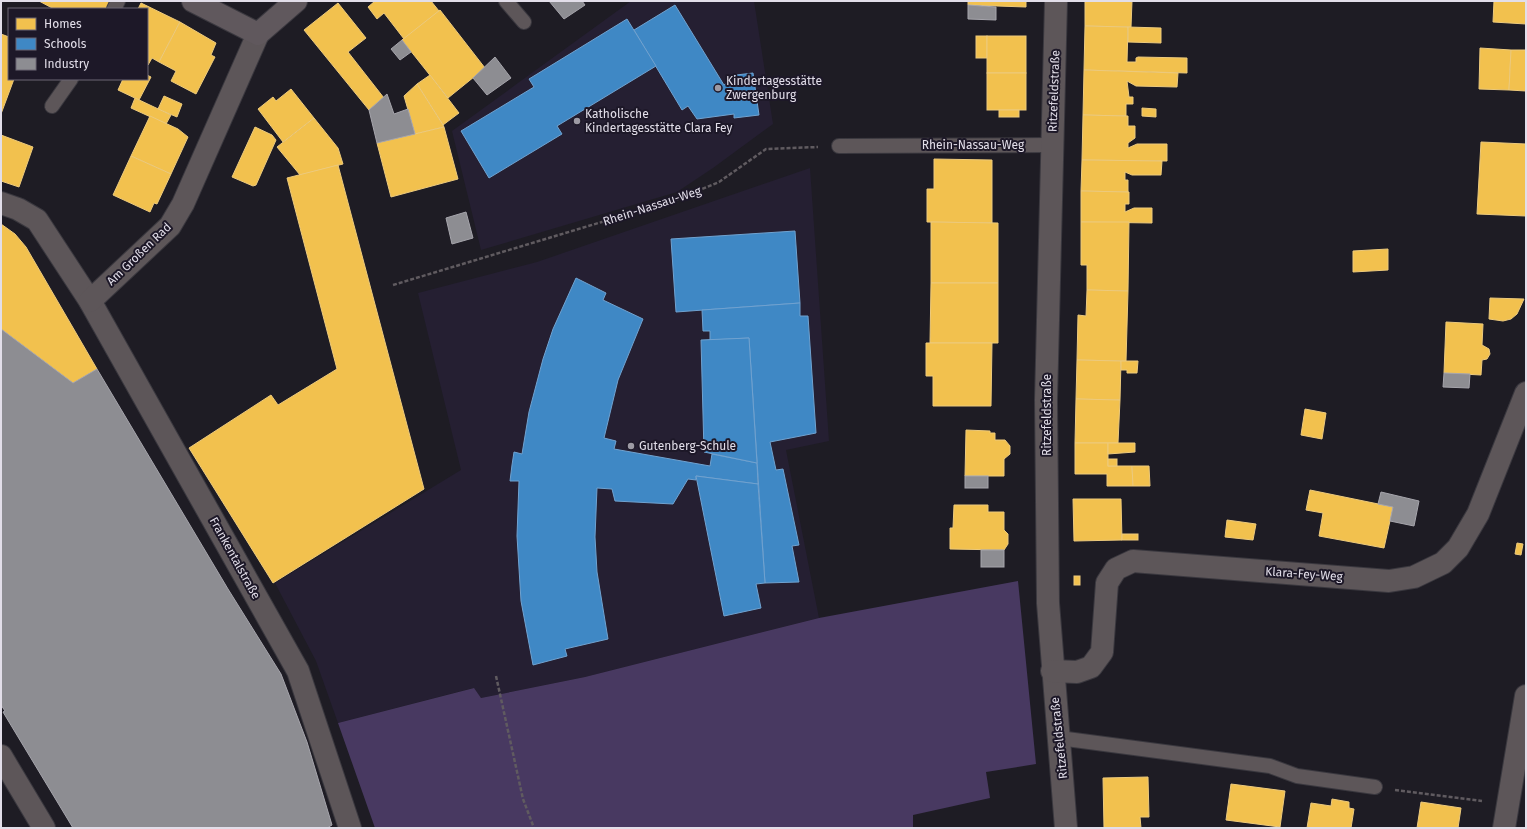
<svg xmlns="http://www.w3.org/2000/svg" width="1527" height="829" viewBox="0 0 1527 829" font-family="'Fira Sans',sans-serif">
  <rect width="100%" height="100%" fill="#1e1c24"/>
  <g fill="#251f32">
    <polygon points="631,1 754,1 773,124 713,168 677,192 481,250 452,131"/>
    <polygon points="810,168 829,441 786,450 819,618 585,677 481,698 473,688 338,723 316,661 275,583 461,470 418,293 537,262"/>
  </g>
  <polygon fill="#483961" points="1018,581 1036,764 986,772 990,798 913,815 913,828 375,828 338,723 474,688 481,698 585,677 819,618"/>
  <g fill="#f2c14e" stroke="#edca7c">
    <polygon points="39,1 111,1 107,9 54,9"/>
    <polygon points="375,1 431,1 439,11 404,39 384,13 377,19 368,7"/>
    <polygon points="968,1 1026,1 1026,7 968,5"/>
    <polygon points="1085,1 1132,1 1131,27 1085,26"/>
    <polygon points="1494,1 1526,1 1526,24 1493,22"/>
    <polygon points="141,3 180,22 159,62 152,58 148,65 147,9 138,9"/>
    <polygon points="338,3 366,38 348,52 384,98 369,110 304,30"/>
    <polygon points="440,10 485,68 448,98 402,40"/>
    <polygon points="180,22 216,43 211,55 215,57 196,94 171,81 176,71 159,62"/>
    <polygon points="1085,26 1128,27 1127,62 1136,62 1136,58 1138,57 1187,58 1187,73 1084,70"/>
    <polygon points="1128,27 1161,28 1161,43 1128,42"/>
    <polygon points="1,34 9,37 9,79 14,79 1,114"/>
    <rect x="976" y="36" width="11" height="22"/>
    <rect x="987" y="36" width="39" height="37"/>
    <polygon points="1480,48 1511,50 1509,90 1479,89"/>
    <polygon points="1511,50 1526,50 1526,91 1509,90"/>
    <polygon points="1084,70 1178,73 1177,87 1136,86 1127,81 1129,97 1133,97 1133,104 1126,104 1126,116 1083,115"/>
    <rect x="987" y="73" width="39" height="37"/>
    <polygon points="147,75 151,77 139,100 118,90 123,79 147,79"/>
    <polygon points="430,75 459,113 443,125 417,84"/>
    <polygon points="417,84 443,125 444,127 415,134 404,96"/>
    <polygon points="291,89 314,118 283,142 258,109 273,97 276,101"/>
    <polygon points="164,96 182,104 177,117 158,109"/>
    <polygon points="135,98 171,115 166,124 131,108"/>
    <polygon points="1142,108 1156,109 1156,117 1142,116"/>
    <rect x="999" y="110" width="20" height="7"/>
    <polygon points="1083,115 1128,116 1128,126 1135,126 1135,138 1128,143 1128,148 1137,144 1167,144 1167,161 1082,160"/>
    <polygon points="150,116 178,129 188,137 171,174 131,156"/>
    <polygon points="314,118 338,148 343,164 300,175 277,147"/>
    <polygon points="255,127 272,135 276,140 256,185 253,186 232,177"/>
    <polygon points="444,127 458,179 391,197 377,143"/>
    <polygon points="1,135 33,147 19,187 1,181"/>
    <polygon points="1481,142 1526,144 1526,216 1477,214"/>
    <polygon points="131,156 171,174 157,204 154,203 150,212 113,195"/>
    <polygon points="934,159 992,160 992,223 927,222 927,189 934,189"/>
    <polygon points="1082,160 1162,161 1161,175 1132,175 1125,172 1125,180 1128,180 1128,192 1081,191"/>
    <polygon points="338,165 424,489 273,583 189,448 271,395 278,405 337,369 287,178"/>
    <polygon points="1081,191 1129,192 1129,204 1125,204 1125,212 1134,208 1152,208 1152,223 1081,222"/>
    <polygon points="931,222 998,223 998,283 931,283"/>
    <polygon points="1081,222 1129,222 1128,291 1087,290 1087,265 1081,265"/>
    <polygon points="1,224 15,234 26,247 97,369 73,383 1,329"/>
    <polygon points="1388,249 1388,270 1353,272 1353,251"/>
    <polygon points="931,283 998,283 998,343 930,343"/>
    <polygon points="1087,290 1128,291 1126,361 1077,360 1078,315 1086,316"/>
    <polygon points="1490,298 1524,299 1517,314 1511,319 1503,321 1489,319"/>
    <polygon points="1446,322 1483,324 1482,345 1489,349 1490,354 1487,359 1482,360 1481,375 1444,373"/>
    <polygon points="926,343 992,343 991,406 933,406 933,376 926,376"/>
    <polygon points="1077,360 1121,361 1120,400 1076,399"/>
    <polygon points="1121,361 1138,361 1137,373 1127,373 1127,370 1121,370"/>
    <polygon points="1076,399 1120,400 1118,443 1075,443"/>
    <polygon points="1305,409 1326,413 1322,439 1301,435"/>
    <polygon points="966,430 990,431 990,433 995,433 995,440 1005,440 1010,446 1010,454 1004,459 1004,476 965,476"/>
    <polygon points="1075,443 1108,443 1108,466 1132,466 1133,486 1107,486 1107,474 1075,474"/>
    <polygon points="1108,443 1135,443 1135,452 1108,454"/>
    <rect x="1108" y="459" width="9" height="7"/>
    <polygon points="1132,466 1149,466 1150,486 1133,486"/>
    <polygon points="1310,490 1393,507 1384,548 1319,536 1323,513 1306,510"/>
    <polygon points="1073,499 1121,499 1122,540 1074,541"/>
    <polygon points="954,505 988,505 988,512 1004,512 1004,530 1008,534 1008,544 1004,550 950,549 950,528 953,528"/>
    <polygon points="1227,520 1256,524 1253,540 1225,537"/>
    <rect x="1122" y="534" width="16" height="6"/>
    <polygon points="1517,543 1523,544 1521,555 1515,554"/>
    <rect x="1074" y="576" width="6" height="9"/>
    <polygon points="1148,777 1149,817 1140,817 1141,828 1104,828 1103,778"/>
    <polygon points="1231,784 1285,791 1280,827 1226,820"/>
    <polygon points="1332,799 1349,802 1349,808 1354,809 1351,828 1307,828 1311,803 1331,806"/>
    <polygon points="1421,802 1461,808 1458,828 1417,828"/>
  </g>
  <g fill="#3f88c5" stroke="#70a2d0">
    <polygon points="675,5 724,85 729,81 728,76 753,73 759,115 734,118 734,114 697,119 688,106 682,110 634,30"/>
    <polygon points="627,19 656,66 557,126 562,134 489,178 461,131 534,87 529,79"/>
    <polygon points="795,231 800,303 676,312 671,239"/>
    <polygon points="576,278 606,293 603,300 643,319 618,380 604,438 616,441 614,449 710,466 712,454 757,463 758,484 696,476 696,480 688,479 673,504 615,501 612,489 597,488 595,537 597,572 608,639 565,649 567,656 533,665 521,601 517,536 519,481 510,481 512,465 514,452 522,454 529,412 543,359 553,329"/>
    <polygon points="800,303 800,316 808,316 816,433 770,442 776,470 783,469 799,545 792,546 799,582 765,583 749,338 710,340 710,331 703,331 702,310"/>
    <polygon points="749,338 757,463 704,452 701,340"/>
    <polygon points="696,476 758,484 765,583 756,584 761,608 724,616"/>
  </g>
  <g fill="#8d8d92" stroke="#a6a5ac">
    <polygon points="549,1 582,1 585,5 564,19"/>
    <polygon points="968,5 996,7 996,20 968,19"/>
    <polygon points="402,40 411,52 400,60 391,49"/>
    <polygon points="495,57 511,78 487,95 473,78"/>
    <polygon points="387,94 394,114 408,109 415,134 377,143 369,110"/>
    <polygon points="466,212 473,238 452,244 446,218"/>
    <polygon points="1,329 73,383 97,369 228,589 281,674 307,742 332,825 327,828 73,828 3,712 5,711 1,705"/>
    <polygon points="1444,373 1470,374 1469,388 1443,387"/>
    <rect x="965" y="476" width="23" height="12"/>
    <polygon points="1381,492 1419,501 1414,526 1390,521 1393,507 1378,504"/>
    <rect x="981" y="550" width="23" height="17"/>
  </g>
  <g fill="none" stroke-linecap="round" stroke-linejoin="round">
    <g stroke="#3a383f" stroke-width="16">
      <g id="lane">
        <polyline points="506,1 524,22"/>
        <polyline points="114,9 118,1"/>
        <polyline points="52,106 71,79"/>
        <polyline points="839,146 1052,145"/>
        <polyline points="1059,738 1270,766 1297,776 1375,787"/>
      </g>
    </g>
    <g stroke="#3a383f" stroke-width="24">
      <g id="street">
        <polyline points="1056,1 1046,400 1048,603 1066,828"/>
        <polyline points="1,203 18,209 37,220 90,301 298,671 350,828"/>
        <polyline points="90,301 170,226 183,204 258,34"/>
        <polyline points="1052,671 1077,672 1091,667 1102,652 1107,583 1116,569 1133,561 1389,581 1414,577 1443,563 1458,548 1478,514 1526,393"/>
        <polyline points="1,756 44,828"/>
        <polyline points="1504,828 1526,696"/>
      </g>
    </g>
    <g stroke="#3a383f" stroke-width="24">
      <polyline id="secondary" points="193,1 258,34 296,1"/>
    </g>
    <g stroke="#605b60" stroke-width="2.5" stroke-dasharray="4 2" stroke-linecap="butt">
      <polyline points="393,285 678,199 719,182 766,149 818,147"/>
      <polyline points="496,676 523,799 534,828"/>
      <polyline points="1395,790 1482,801"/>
    </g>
    <use href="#lane" stroke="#5d5659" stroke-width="14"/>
    <use href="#street" stroke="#5d5659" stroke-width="22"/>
    <use href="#secondary" stroke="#60585d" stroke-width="22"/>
  </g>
  <g fill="#9d9aa4" stroke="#1d1828" stroke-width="1.5">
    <circle cx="718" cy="88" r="4"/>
    <circle cx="577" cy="121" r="4"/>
    <circle cx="631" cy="446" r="4"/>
  </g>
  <g text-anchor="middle" stroke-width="4" stroke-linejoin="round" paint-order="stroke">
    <g font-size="12" fill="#e2dee9" stroke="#1d1828" text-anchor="start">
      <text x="726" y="85">Kindertagesstätte<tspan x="726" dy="14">Zwergenburg</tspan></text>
      <text x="585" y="118">Katholische<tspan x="585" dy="14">Kindertagesstätte Clara Fey</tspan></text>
      <text x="639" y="450">Gutenberg-Schule</text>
    </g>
    <g font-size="12" fill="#e2dee9" stroke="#1d1828">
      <text transform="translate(1054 91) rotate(-88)" y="4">Ritzefeldstraße</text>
      <text x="973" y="149">Rhein-Nassau-Weg</text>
      <text transform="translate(652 206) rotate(-18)" y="4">Rhein-Nassau-Weg</text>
      <text transform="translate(139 254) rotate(-44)" y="4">Am Großen Rad</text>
      <text transform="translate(1047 415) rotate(-90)" y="4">Ritzefeldstraße</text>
      <text transform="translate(235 558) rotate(61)" y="4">Frankentalstraße</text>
      <text transform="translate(1304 574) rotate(4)" y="4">Klara-Fey-Weg</text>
      <text transform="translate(1059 738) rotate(-96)" y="4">Ritzefeldstraße</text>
    </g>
  </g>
  <rect width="1527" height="829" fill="none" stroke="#e2dee9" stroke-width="4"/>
  <rect x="8" y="8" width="140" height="72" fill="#1d1828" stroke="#6c6775"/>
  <rect x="16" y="18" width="20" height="12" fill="#f2c14e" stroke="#6c6775"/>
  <text x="44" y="28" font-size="12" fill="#e2dee9">Homes</text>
  <rect x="16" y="38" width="20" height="12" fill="#3f88c5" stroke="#6c6775"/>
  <text x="44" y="48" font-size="12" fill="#e2dee9">Schools</text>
  <rect x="16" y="58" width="20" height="12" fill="#8d8d92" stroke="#6c6775"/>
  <text x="44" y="68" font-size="12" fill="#e2dee9">Industry</text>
</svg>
